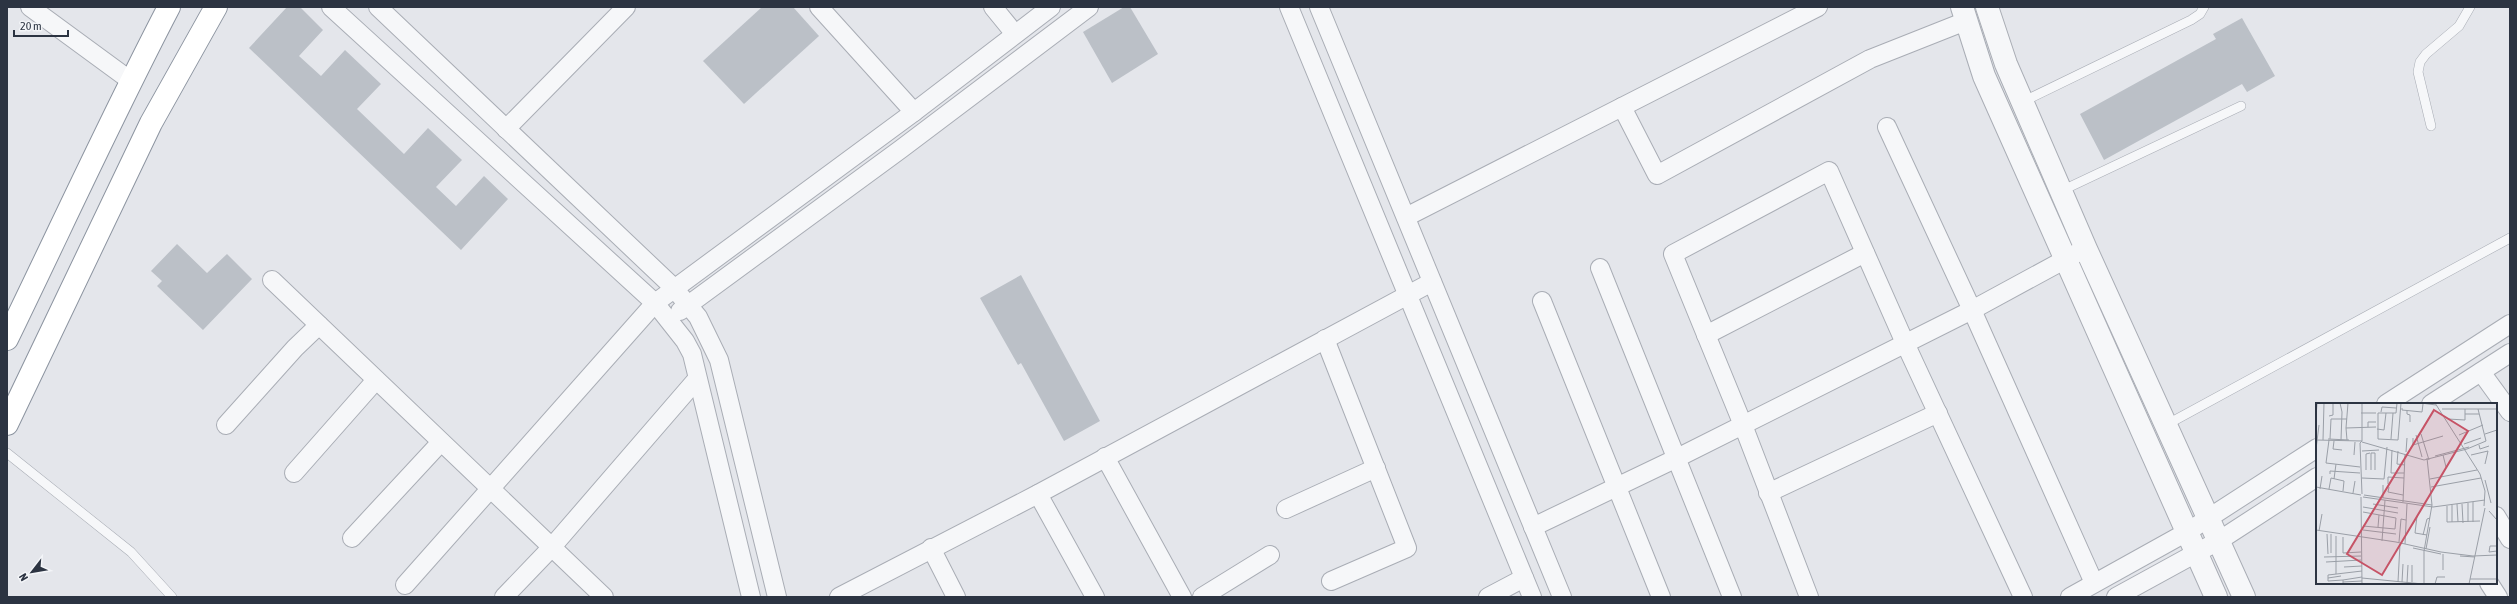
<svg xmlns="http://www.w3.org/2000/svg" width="2517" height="604" viewBox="0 0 2517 604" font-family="'Asap Condensed',sans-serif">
  <rect width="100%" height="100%" fill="#e4e6eb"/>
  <g fill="#bbc0c7">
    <polygon points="287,7 300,7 323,30 299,56 321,76 345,50 381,84 357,109 404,154 428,128 462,160 436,187 456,206 484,176 508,199 461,250 249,48"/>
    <polygon points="762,7 793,7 819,36 744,104 703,61"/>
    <polygon points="1124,7 1130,7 1158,54 1112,83 1083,32"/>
    <polygon points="2242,18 2275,76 2247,92 2242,84 2104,160 2080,114 2216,39 2213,34"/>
    <polygon points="177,244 207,273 227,254 252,279 203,330 157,286 162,281 151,271"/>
    <polygon points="1021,275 1100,421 1064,441 1021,363 1018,365 980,298"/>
  </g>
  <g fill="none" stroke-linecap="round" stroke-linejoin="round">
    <g stroke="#a9adb5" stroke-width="10">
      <g id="service">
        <polyline points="2022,102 2191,20 2200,14 2204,7"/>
        <polyline points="2431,126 2418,72 2420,62 2426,54 2459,26 2470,7"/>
        <polyline points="2061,191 2241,106"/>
        <polyline points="2166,425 2510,238"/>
        <polyline points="7,453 131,552 172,597"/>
      </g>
    </g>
    <g stroke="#a9adb5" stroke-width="20">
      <g id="minor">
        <polyline points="30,7 131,81"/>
        <polyline points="331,7 655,303 685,341 692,354 751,597"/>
        <polyline points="378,7 673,287 698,317 719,360 777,597"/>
        <polyline points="819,7 914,112"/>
        <polyline points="993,7 1015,34"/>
        <polyline points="1289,7 1532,597"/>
        <polyline points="1319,7 1562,597"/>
        <polyline points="1622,107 1657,175 1870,59 1966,21"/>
        <polyline points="1887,127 1972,310 2094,583"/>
        <polyline points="506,129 626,7"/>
        <polyline points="1406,217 1818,7"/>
        <polyline points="1600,268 1732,597"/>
        <polyline points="272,280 604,597"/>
        <polyline points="1542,301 1661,597"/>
        <polyline points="680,311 901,149 1089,7"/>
        <polyline points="1706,335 1865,253"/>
        <polyline points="1325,339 1407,548 1331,581"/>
        <polyline points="2481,372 2510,412"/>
        <polyline points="2386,404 2510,324"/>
        <polyline points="2431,404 2510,353"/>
        <polyline points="226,425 295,348 319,325"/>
        <polyline points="1105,457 1182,597"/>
        <polyline points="294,473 376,380"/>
        <polyline points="1768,493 1938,413"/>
        <polyline points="1038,494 1095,597"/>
        <polyline points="1286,509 1376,468"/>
        <polyline points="2496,516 2510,539"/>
        <polyline points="1533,527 1677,458 1972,310 2077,253"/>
        <polyline points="352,538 441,442"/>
        <polyline points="931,548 956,597"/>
        <polyline points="2489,583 2498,597"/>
        <polyline points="405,585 655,303 914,112 1051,7"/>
        <polyline points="504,597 551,548 697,379"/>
        <polyline points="839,597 1038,494 1432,282"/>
        <polyline points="1202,597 1270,555"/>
        <polyline points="1488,597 1524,578"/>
        <polyline points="1809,597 1743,425 1673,254 1829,171 1905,343 2023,597"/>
        <polyline points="2070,597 2187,532 2317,448"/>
        <polyline points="2116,597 2220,540 2317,477"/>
      </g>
    </g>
    <g stroke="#a9adb5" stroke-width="24">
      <g id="tertiary">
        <polyline points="1962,7 1984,76 2216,597"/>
        <polyline points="1987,7 2006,64 2086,249 2244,597"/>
      </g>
    </g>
    <g stroke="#8c94a0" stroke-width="24">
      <g id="trunk">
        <path d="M7 339C61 228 112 116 169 7"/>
        <polyline points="7,424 151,123 216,7"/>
      </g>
    </g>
    <use href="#service" stroke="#f6f7f9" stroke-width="9"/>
    <use href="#minor" stroke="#f6f7f9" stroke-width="18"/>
    <use href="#tertiary" stroke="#f6f7f9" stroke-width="22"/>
    <use href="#trunk" stroke="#fff" stroke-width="22"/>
  </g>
  <g transform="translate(2316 403)">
    <rect width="181" height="181" fill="#e4e6eb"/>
    <path fill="none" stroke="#9a9fa7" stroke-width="1" d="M24 0 26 9 25 37M32 0 30 25 60 24M46 0V38M81 0 80 10H62V36L82 37 85 0M105 0 120 2M119 0 164 71 169 88 168 103M86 5V7L106 9 107 1M126 6H181M91 8V11L94 12V19M65 9 66 4 80 5M45 10H60M149 11H163M0 13 1 1M13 13 17 12V0M132 16 149 17V6M52 24V19H60M30 25 31 37M61 26 68 27 70 10M105 31 113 57M169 31 181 27M100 32 106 54M143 32 167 22M97 35V42L127 33M12 36 33 37M14 36 15 16H31M75 36 77 10M0 37 46 38 44 40M7 37 8 0M13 37 10 60 44 64M18 38 17 46 26 47M46 39 108 57 151 46 170 38 162 6M44 40 46 91M148 41 165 35M163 42 164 46 173 43M0 46 3 22M76 47 75 70H88M46 48 63 47M82 48 81 61 89 62M90 49 91 35M38 52 39 39M127 52 130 64M155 52 172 48 169 61M119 53 153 44M50 67V51L54 50M55 67V50H59V67M14 71V68L44 70M46 75 68 76 71 44M18 76 20 61M114 76 161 67M169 77 175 100M72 81V74L88 75M0 84 45 92M73 84 72 89 87 92M115 84 165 75M4 86 6 73M13 86 15 75 28 78 27 88M37 90 39 78M48 92 116 102M45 94 46 181M47 94 117 104 169 97M67 95V82M87 99 89 51M157 99V119M152 100V119M57 101 82 105M141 101 142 119M146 101 147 120M136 102V119M131 103V119L164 118M47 104 82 110M173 108 181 117M101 113 99 130 111 132M47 123 79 126 80 115 47 109M62 124 63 112M0 127 80 139 125 149 157 153 181 152M47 127 80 131M3 128 6 111M11 131 12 151M107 132 111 116 114 115M20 133V171M27 134V150L45 149M66 138 69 97M83 139 85 116 90 117M89 141 91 101M181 143H174L173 149 181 148M97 145 125 151M110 146 114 124M15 150V131M144 153 159 154M8 154 45 153M10 159 45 157M96 162V179M28 164 46 163M127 167V151M12 175 25 173M46 175 107 181M154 176H181M27 177 46 174M27 179 46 178M82 179 84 141M86 179 87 161M91 180 92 162M27 181V177L12 178V172L46 168M108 181V148L116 102 111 55M119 181 121 174H129M153 181 169 105"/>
    <path fill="#c65366" fill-opacity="0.15" stroke="#c65366" stroke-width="2" d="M118 7 152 28 66 172 31 151Z"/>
    <rect width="181" height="181" fill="none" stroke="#2c3442" stroke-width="2"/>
  </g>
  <rect width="2517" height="604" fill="none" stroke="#2c3442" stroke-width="16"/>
  <g transform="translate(32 572) rotate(239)" stroke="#f3f5f8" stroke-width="3" paint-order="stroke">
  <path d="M0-3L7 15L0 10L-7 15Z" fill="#2c3442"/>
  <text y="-6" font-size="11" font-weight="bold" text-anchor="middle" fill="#2c3442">N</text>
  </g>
  <path d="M14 30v6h54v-6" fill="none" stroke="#2c3442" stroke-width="2"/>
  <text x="20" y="30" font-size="12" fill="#2c3442" stroke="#f3f5f8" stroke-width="3" paint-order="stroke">20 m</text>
</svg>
